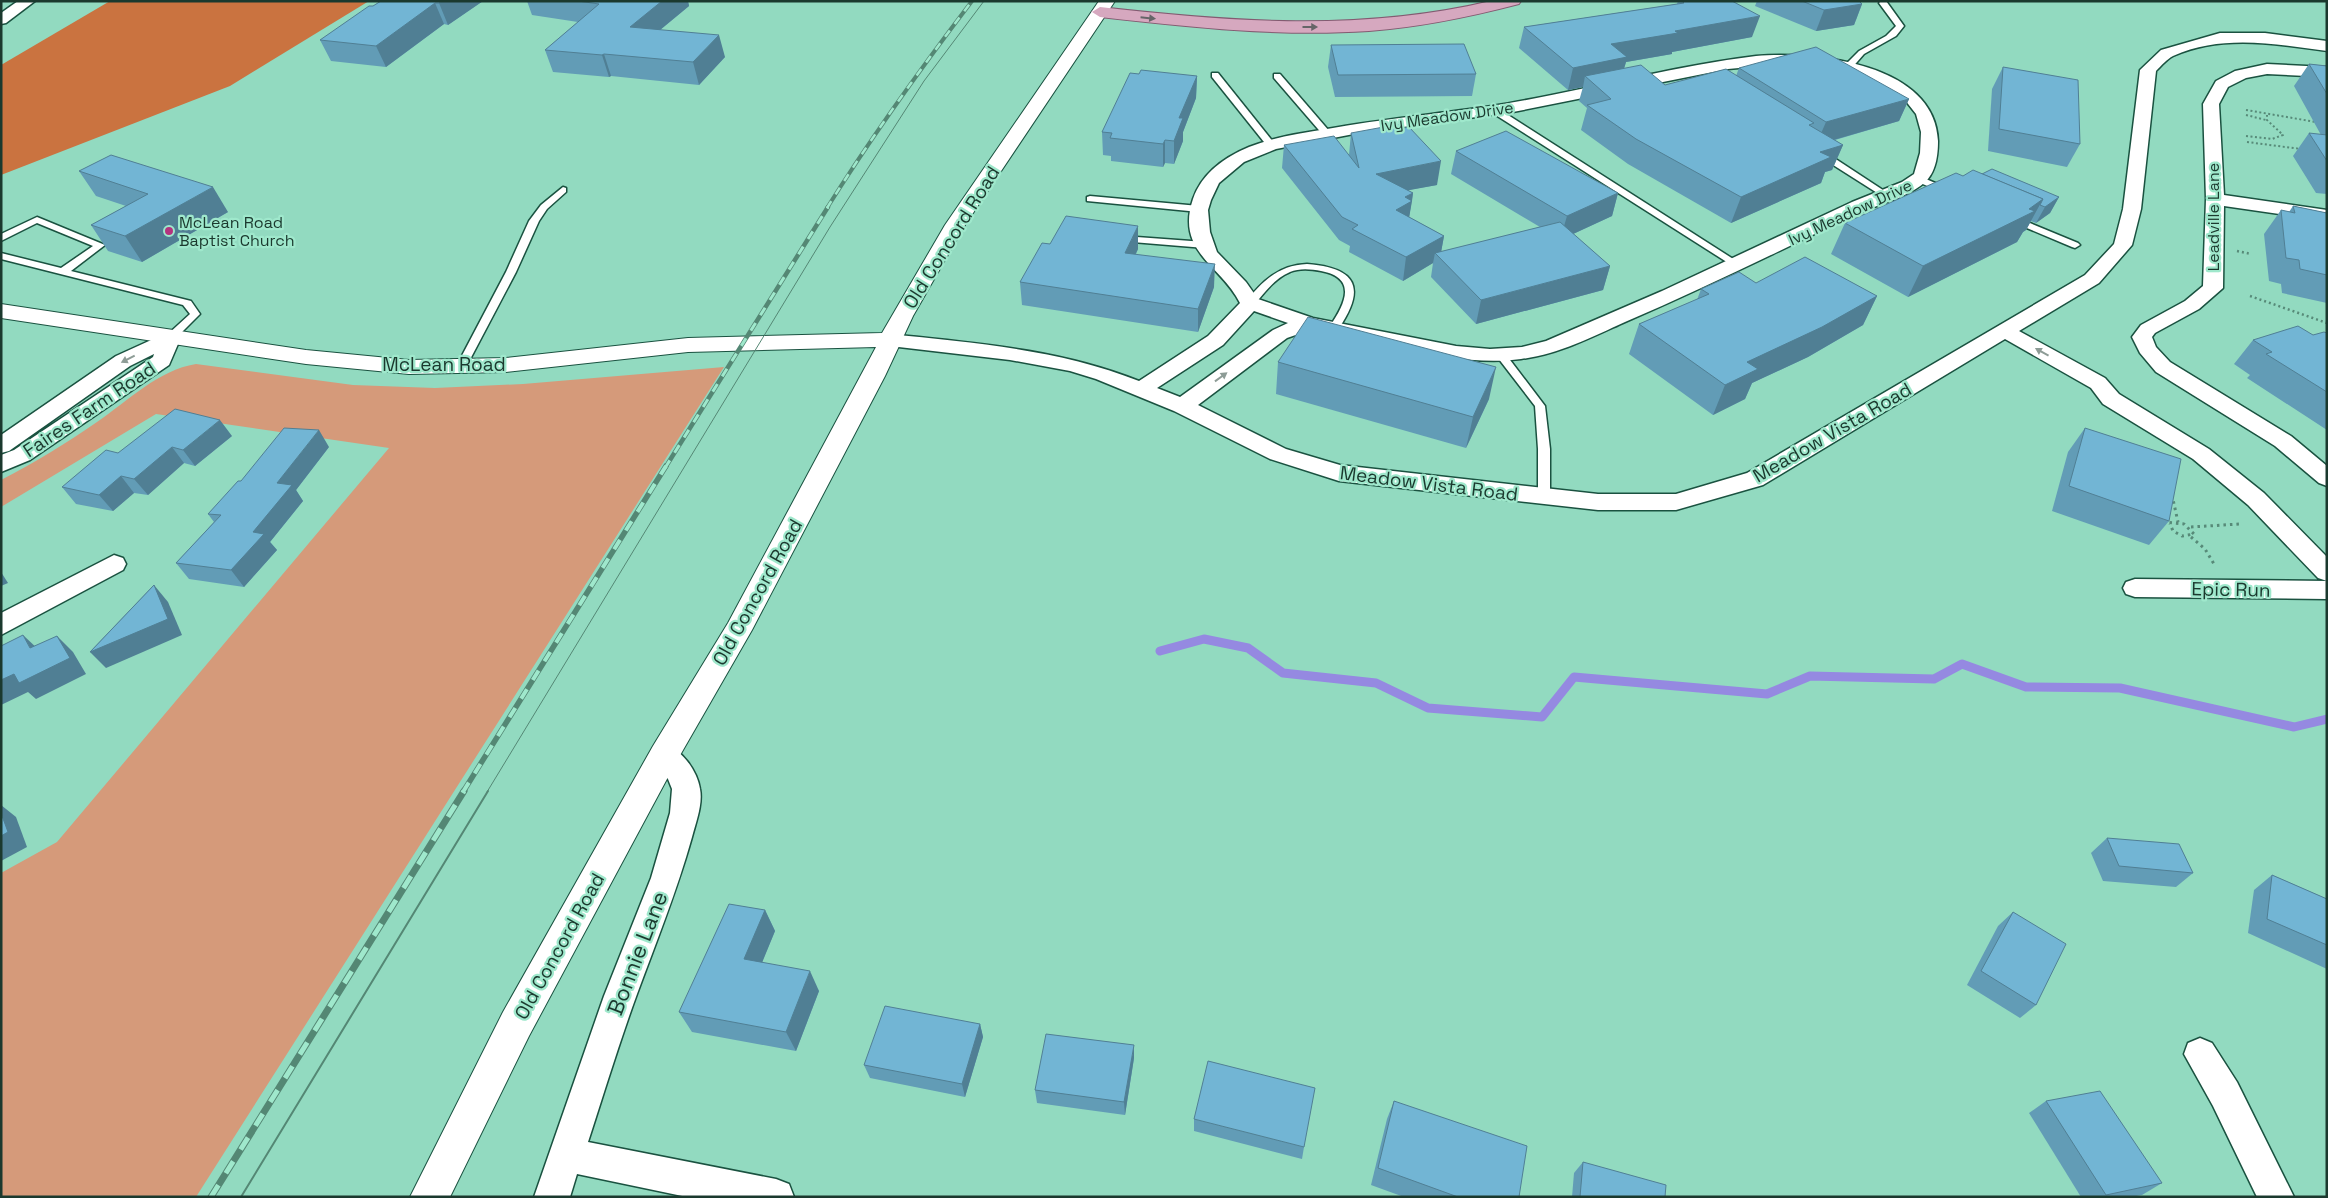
<svg xmlns="http://www.w3.org/2000/svg" width="2328" height="1198" viewBox="0 0 2328 1198" font-family="'Space Grotesk',sans-serif">
  <rect width="100%" height="100%" fill="#92dac0"/>
  <path fill="#d59a7a" d="M196 364 353 385 435 388 523 384 724 367 196 1197H1V873L57 842 389 448 156 414 1 507V480C34 463 67 443 97 422 128 401 158 370 196 364Z"/>
  <polygon fill="#ca7340" points="110,1 369,1 230,86 1,175 1,65"/>
  <g fill="none" stroke-linecap="round" stroke-linejoin="round">
    <polyline stroke="#9589e1" stroke-width="9" points="1160,651 1204,639 1248,648 1283,673 1376,683 1428,708 1542,717 1574,677 1767,694 1810,676 1934,679 1962,664 2026,687 2120,688 2294,727 2327,719"/>
    <g stroke="#1a5240" stroke-width="3">
      <g id="service">
        <polygon points="1881,1 1886,1 1904,26 1896,36 1864,54 1850,70 1844,70 1844,66 1859,51 1886,36 1896,26 1879,3"/>
        <polygon points="1212,73 1218,73 1274,143 1274,147 1268,147 1212,77"/>
        <polygon points="1274,74 1280,74 1330,132 1330,136 1324,136 1274,78"/>
        <polygon points="1491,108 1497,108 1741,264 1739,266 1733,266 1491,112"/>
        <polygon points="1822,151 1825,152 1889,194 1882,196 1819,156 1818,154"/>
        <polygon points="1919,176 1949,189 1950,191 1943,193 1916,181 1915,179"/>
        <polygon points="563,187 566,188 566,192 547,209 539,221 516,272 466,367 465,369 457,369 456,367 506,272 529,221 541,205"/>
        <polygon points="1090,196 1199,206 1204,209 1199,212 1087,201 1087,197"/>
        <polygon points="2013,216 2078,243 2080,245 2075,248 2072,247 2010,221 2010,217"/>
        <polygon points="37,217 105,245 71,271 191,301 200,314 175,339 167,339 167,335 190,314 183,305 1,259 1,253 61,268 93,246 37,223 1,241 1,234"/>
        <polygon points="1123,236 1205,242 1210,245 1205,248 1120,241 1118,239"/>
        <path d="M1307 264C1357 268 1366 288 1339 328H1331L1330 326C1345 304 1358 278 1321 271 1311 269 1299 268 1290 272 1275 278 1264 293 1254 305L1250 306 1245 303C1262 281 1279 265 1307 264Z"/>
        <polygon points="1500,351 1504,352 1545,406 1550,449 1550,497 1548,500 1544,501 1538,497 1538,449 1535,406 1495,354"/>
      </g>
    </g>
    <g stroke="#1a5240" stroke-width="3">
      <g id="minor">
        <polygon points="18,1 35,1 6,23 1,24 1,13"/>
        <path d="M2220 33H2265L2327 41V51C2276 44 2222 34 2173 56 2167 59 2161 66 2156 71L2141 209 2132 245 2099 283 2019 331 2105 378 2119 394 2209 449 2264 493 2327 557V599L2135 597 2126 594 2123 588 2126 582 2135 579 2327 581 2318 578 2248 505 2193 459 2103 404 2091 388 2005 339 1763 485 1676 510H1598L1339 481 1270 459 1174 411 1096 379 1070 371 1010 360 890 346 883 344 880 340 883 336 890 334C974 343 1059 349 1139 381L1208 336 1240 303C1222 266 1175 252 1193 199 1202 173 1225 157 1249 147 1274 137 1301 133 1327 129 1381 119 1437 114 1492 106 1580 92 1667 67 1756 56 1814 51 1935 63 1938 141 1938 155 1936 173 1924 183 1907 198 1873 206 1852 216 1777 252 1702 289 1625 322 1592 337 1557 355 1521 359 1449 369 1381 335 1310 330L1287 338 1198 405 1286 449 1340 465 1598 494H1676L1747 473 2085 275 2114 244 2123 209 2140 70 2161 50ZM1782 64 1811 65 1842 71 1876 82 1905 100 1916 114 1921 132 1920 153 1914 174 1902 182 1852 202 1662 291 1546 341 1522 347 1490 349 1456 346 1313 318 1258 299 1246 282 1217 252 1210 232 1208 210 1211 200 1219 183 1244 162 1276 149 1359 133 1513 112 1728 69ZM1254 311 1288 323 1273 330 1180 397 1157 388 1223 345Z"/>
        <polygon points="2267,64 2327,67 2327,77 2267,74 2246,78 2228,87 2219,104 2224,195 2327,210 2327,221 2224,206 2223,288 2199,309 2155,333 2152,337 2156,347 2170,362 2291,436 2327,466 2327,486 2319,483 2275,446 2156,372 2140,353 2132,337 2141,325 2185,301 2203,286 2206,199 2203,104 2216,81 2235,71"/>
        <polygon points="171,331 178,333 181,337 169,365 30,460 1,472 1,455 14,450 153,357 154,354 130,366 9,451 1,453 1,435 116,356"/>
        <polygon points="114,555 123,558 126,564 123,570 1,635 1,613"/>
        <path d="M664 744C681 749 697 770 700 789 703 804 696 822 692 837 677 891 656 942 637 994 619 1043 604 1093 588 1142L776 1179 789 1184 794 1197H687L577 1174 570 1197H534L604 996 651 878 670 813 672 789 668 779 650 755 654 747Z"/>
        <polygon points="2200,1038 2212,1043 2237,1082 2294,1197 2257,1197 2213,1106 2184,1054 2188,1043"/>
      </g>
    </g>
    <g stroke="#1a5240" stroke-width="2">
      <polygon id="tertiary" points="1099,1 1115,1 965,225 913,316 885,376 752,630 675,764 529,1036 450,1197 410,1197 503,1012 653,746 728,623 876,347 688,352 506,372 409,374 306,364 1,318 1,304 306,350 409,360 506,358 688,338 882,333 945,225"/>
    </g>
    <g stroke="#835b71" stroke-width="2">
      <path id="primary" d="M1491 1H1521L1519 4C1469 17 1420 27 1369 31 1279 37 1189 27 1100 17L1092 12 1100 7C1233 22 1359 32 1491 1Z"/>
    </g>
    <g stroke="#578a78" stroke-width="2" stroke-dasharray="2 2.5" stroke-linecap="butt">
      <polyline points="2246,110 2316,122"/>
      <polyline points="2246,115 2266,120"/>
      <polyline points="2246,136 2272,139 2283,135 2267,120 2267,115"/>
      <polyline points="2247,142 2301,149"/>
    </g>
    <g stroke="#578a78" stroke-width="2.5" stroke-dasharray="2 3" stroke-linecap="butt">
      <polyline points="2237,251 2251,254"/>
      <polyline points="2250,296 2327,323"/>
    </g>
    <g stroke="#578a78" stroke-width="3" stroke-dasharray="2.5 4" stroke-linecap="butt">
      <polyline points="2172,495 2178,522"/>
      <polyline points="2163,522 2184,524 2194,534 2182,536 2173,531 2170,524"/>
      <polyline points="2191,527 2240,524"/>
      <polyline points="2191,537 2205,549 2214,564"/>
    </g>
    <use href="#service" fill="#fff" fill-rule="evenodd"/>
    <use href="#minor" fill="#fff" fill-rule="evenodd"/>
    <use href="#tertiary" fill="#fff" fill-rule="evenodd"/>
    <use href="#primary" fill="#d6a8bf" fill-rule="evenodd"/>
    <polyline stroke="#548774" stroke-width="1" points="487,792 830,227 924,81 984,1"/>
    <polyline stroke="#548774" stroke-width="2" points="241,1197 488,791"/>
    <g stroke="#548774" stroke-width="4">
      <path id="rail-far3" d="M827 208C872 136 921 68 972 1"/>
    </g>
    <g stroke="#548774" stroke-width="4.5">
      <polyline id="rail-far2" points="665,468 828,207"/>
    </g>
    <g stroke="#548774" stroke-width="5.5">
      <polyline id="rail-far1" points="463,792 666,466"/>
    </g>
    <g stroke="#548774" stroke-width="7">
      <polyline id="rail" points="211,1197 464,791"/>
    </g>
    <use href="#rail-far3" stroke="#9fe8cc" stroke-width="2.5" stroke-dasharray="8" stroke-linecap="butt"/>
    <use href="#rail-far2" stroke="#9fe8cc" stroke-width="3" stroke-dasharray="9" stroke-linecap="butt"/>
    <use href="#rail-far1" stroke="#9fe8cc" stroke-width="4" stroke-dasharray="11" stroke-linecap="butt"/>
    <use href="#rail" stroke="#9fe8cc" stroke-width="5" stroke-dasharray="14" stroke-linecap="butt"/>
  </g>
  <g fill="#629cb6">
    <polygon points="381,1 483,1 448,25 444,24 386,67 331,61 320,40"/>
    <polygon points="527,1 688,1 689,6 660,30 725,57 699,85 611,76 609,77 553,72 545,50 578,22 532,15"/>
    <polygon points="1678,1 1732,1 1752,37 1672,52 1672,54 1626,62 1624,69 1665,85 1736,76 1739,68 1909,99 1899,121 1835,140 1843,145 1832,170 1825,172 1821,183 1731,223 1628,164 1581,130 1587,108 1579,101 1583,87 1568,90 1519,48 1524,27 1677,4"/>
    <polygon points="1757,1 1859,1 1862,4 1854,25 1816,31 1755,6"/>
    <polygon points="1331,45 1476,74 1472,96 1335,97 1328,67"/>
    <polygon points="2309,64 2327,66 2327,194 2316,193 2293,156 2309,133 2321,135 2294,86"/>
    <polygon points="2003,67 2080,144 2067,167 1988,151 1992,89"/>
    <polygon points="1139,74 1197,76 1196,98 1183,132 1183,141 1174,164 1165,163 1163,167 1111,161 1111,156 1103,155 1102,132"/>
    <polygon points="1351,133 1437,185 1408,190 1413,193 1409,217 1444,236 1441,252 1540,227 1451,174 1456,151 1618,193 1612,216 1573,234 1610,266 1603,290 1476,324 1431,277 1433,263 1403,281 1349,252 1350,246 1339,240 1282,168 1284,145 1349,155"/>
    <polygon points="79,171 228,212 142,262 108,251 91,225 126,206 96,196"/>
    <polygon points="1982,174 2059,197 2050,213 2036,223 2031,221 2026,230 2023,232 2017,242 1908,297 1831,254 1845,223 1963,176"/>
    <polygon points="2293,206 2327,213 2327,303 2282,293 2281,284 2269,281 2264,234 2281,210 2289,212"/>
    <polygon points="1050,244 1138,249 1136,254 1214,287 1198,332 1022,305 1020,282"/>
    <polygon points="1701,289 1877,296 1863,325 1808,357 1752,383 1745,399 1713,415 1629,354 1639,324 1697,300"/>
    <polygon points="2327,333 2327,430 2247,378 2250,375 2234,364 2253,340 2313,335"/>
    <polygon points="1278,362 1489,399 1466,448 1276,394"/>
    <polygon points="2085,428 2169,521 2149,545 2052,511 2068,452"/>
    <polygon points="232,436 195,466 184,463 148,495 134,493 113,511 76,504 62,487 118,453"/>
    <polygon points="329,447 296,490 303,501 270,542 277,550 244,587 189,579 176,563 214,522 208,514 241,481"/>
    <polygon points="2107,838 2193,873 2176,887 2103,881 2091,853"/>
    <polygon points="2272,875 2327,899 2327,969 2248,933 2254,890"/>
    <polygon points="765,910 775,931 762,962 819,991 796,1051 692,1032 679,1012"/>
    <polygon points="2013,912 2036,1005 2020,1018 1967,985 1998,926"/>
    <polygon points="980,1024 983,1037 965,1097 870,1078 864,1065"/>
    <polygon points="1134,1058 1125,1115 1037,1103 1035,1090"/>
    <polygon points="1394,1101 1519,1197 1404,1197 1371,1185 1387,1119"/>
    <polygon points="2046,1101 2162,1183 2142,1195 2131,1197 2081,1197 2029,1113"/>
    <polygon points="1194,1119 1304,1147 1302,1159 1194,1131"/>
    <polygon points="1583,1162 1665,1197 1572,1197 1574,1173"/>
  </g>
  <g fill="#507f94">
    <polygon points="442,1 483,1 448,25 439,3"/>
    <polygon points="662,1 688,1 689,6 637,49 630,27"/>
    <polygon points="435,3 444,24 386,67 376,46"/>
    <polygon points="1862,4 1854,25 1816,31 1824,10"/>
    <polygon points="1760,16 1752,37 1672,52 1672,54 1626,62 1621,78 1585,76 1583,87 1568,90 1573,68 1611,44 1675,31"/>
    <polygon points="719,35 725,57 699,85 693,62"/>
    <polygon points="604,54 611,76 609,77 602,55"/>
    <polygon points="1197,76 1196,98 1183,132 1183,141 1174,164 1174,141 1179,118"/>
    <polygon points="1909,99 1899,121 1816,145 1826,122"/>
    <polygon points="1165,140 1165,163 1163,167 1163,144"/>
    <polygon points="1843,145 1832,170 1825,172 1821,183 1731,223 1741,197 1820,152"/>
    <polygon points="1441,161 1437,185 1372,197 1376,174"/>
    <polygon points="213,187 228,212 142,262 125,236"/>
    <polygon points="1413,193 1412,201 1408,224 1396,210 1405,197"/>
    <polygon points="1618,193 1612,216 1560,240 1567,216"/>
    <polygon points="2059,197 2050,213 2036,223 2045,207"/>
    <polygon points="2043,199 2026,230 2023,232 2017,242 1908,297 1923,266 2029,209"/>
    <polygon points="1138,226 1138,249 1125,275 1125,253"/>
    <polygon points="1444,236 1440,258 1435,253 1433,263 1403,281 1406,257"/>
    <polygon points="1215,264 1214,287 1198,332 1198,309"/>
    <polygon points="1610,266 1603,290 1476,324 1481,300"/>
    <polygon points="1877,296 1863,325 1808,357 1752,383 1745,399 1713,415 1725,385 1747,362"/>
    <polygon points="1496,367 1489,399 1466,448 1473,417"/>
    <polygon points="220,420 232,436 195,466 183,450"/>
    <polygon points="319,430 329,447 296,490 303,501 270,542 277,550 244,587 231,570 253,532 277,483"/>
    <polygon points="172,447 184,463 148,495 134,479"/>
    <polygon points="121,476 134,493 113,511 99,495"/>
    <polygon points="1,572 8,583 1,586"/>
    <polygon points="154,585 168,602 182,635 106,668 90,652"/>
    <polygon points="23,635 40,651 30,648"/>
    <polygon points="57,636 73,652 86,674 36,699 28,692 1,705 1,680"/>
    <polygon points="1,805 16,817 27,847 1,861"/>
    <polygon points="765,910 775,931 755,980 744,959"/>
    <polygon points="810,971 819,991 796,1051 786,1032"/>
    <polygon points="980,1024 983,1037 965,1097 962,1084"/>
    <polygon points="1134,1045 1134,1058 1125,1115 1124,1102"/>
  </g>
  <g fill="#72b5d4" stroke="#507f94">
    <polygon points="381,1 442,1 439,3 435,3 376,46 320,40 369,6 373,6"/>
    <polygon points="578,1 662,1 630,27 719,35 693,62 604,54 602,55 545,50 599,4"/>
    <polygon points="1682,1 1732,1 1760,16 1675,31 1678,33 1611,44 1627,57 1573,68 1524,27 1684,3"/>
    <polygon points="1802,1 1859,1 1862,4 1824,10"/>
    <polygon points="1464,44 1476,74 1338,75 1331,45"/>
    <polygon points="1816,47 1909,99 1826,122 1739,68"/>
    <polygon points="2309,64 2327,66 2327,94"/>
    <polygon points="1641,65 1665,85 1726,69 1814,123 1809,125 1843,145 1820,152 1831,157 1741,197 1636,139 1587,105 1611,99 1585,76"/>
    <polygon points="2003,67 2078,80 2080,144 1999,129"/>
    <polygon points="1141,70 1197,76 1179,118 1183,118 1174,141 1165,140 1163,144 1110,138 1112,133 1102,132 1130,73 1139,74"/>
    <polygon points="1400,124 1404,128 1409,127 1441,161 1376,174 1413,193 1405,197 1412,201 1396,210 1444,236 1406,257 1352,229 1358,225 1342,217 1284,145 1334,136 1359,168 1351,133"/>
    <polygon points="1506,131 1618,193 1567,216 1456,151"/>
    <polygon points="2309,133 2327,135 2327,161"/>
    <polygon points="111,155 213,187 125,236 91,225 148,194 79,171"/>
    <polygon points="1992,169 2059,197 2045,207 2040,205 2043,199 1982,174"/>
    <polygon points="1973,170 2043,199 2029,209 2035,211 1923,266 1845,223 1956,173 1963,176"/>
    <polygon points="2293,206 2327,213 2327,275 2300,269 2299,260 2286,258 2281,210 2295,213"/>
    <polygon points="1066,216 1138,226 1125,253 1215,264 1198,309 1020,282 1042,243 1050,244"/>
    <polygon points="1560,222 1610,266 1481,300 1435,253"/>
    <polygon points="1805,257 1877,296 1822,327 1747,362 1758,369 1725,385 1639,324 1709,294 1701,289 1739,272 1756,283"/>
    <polygon points="1308,317 1496,367 1473,417 1278,362"/>
    <polygon points="2298,326 2313,335 2324,332 2327,333 2327,392 2266,354 2272,352 2253,340"/>
    <polygon points="175,409 220,420 183,450 172,447 134,479 121,476 99,495 62,487 106,450 118,453"/>
    <polygon points="284,428 319,430 277,483 292,485 253,532 264,534 231,570 176,563 221,515 208,514 238,481 241,481"/>
    <polygon points="2085,428 2181,459 2169,521 2069,486"/>
    <polygon points="154,585 168,619 90,652"/>
    <polygon points="23,635 30,648 57,636 70,658 19,683 14,674 1,680 1,646"/>
    <polygon points="1,813 8,832 1,836"/>
    <polygon points="2107,838 2179,844 2193,873 2119,866"/>
    <polygon points="2272,875 2327,899 2327,945 2267,919"/>
    <polygon points="729,904 765,910 744,959 810,971 786,1032 679,1012"/>
    <polygon points="2013,912 2066,944 2036,1005 1981,971"/>
    <polygon points="885,1006 980,1024 962,1084 864,1065"/>
    <polygon points="1046,1034 1134,1045 1124,1102 1035,1090"/>
    <polygon points="1208,1061 1315,1088 1304,1147 1194,1119"/>
    <polygon points="2100,1091 2162,1183 2106,1195 2046,1101"/>
    <polygon points="1394,1101 1527,1146 1519,1197 1458,1197 1378,1168"/>
    <polygon points="1583,1162 1666,1185 1665,1197 1580,1197"/>
  </g>
  <defs><path id="oneway-solid" d="M-6-.8H1V-3.2L6.5 0L1 3.2V.8H-6Z" transform="scale(1.25)"/></defs>
  <g fill="#666568">
    <use href="#oneway-solid" transform="translate(1148 18) rotate(6)"/>
    <use href="#oneway-solid" transform="translate(1310 27)"/>
  </g>
  <g fill="#8d9c96">
    <use href="#oneway-solid" transform="translate(2042 352) rotate(-151)"/>
    <use href="#oneway-solid" transform="translate(128 359) rotate(153)"/>
    <use href="#oneway-solid" transform="translate(1221 377) rotate(-36)"/>
  </g>
  <circle fill="#b4337e" stroke="#9fe8cc" stroke-width="2" cx="169" cy="231" r="5"/>
  <g text-anchor="middle" stroke-width="4.5" stroke-linejoin="round" paint-order="stroke">
    <g font-size="16" fill="#1b392e" stroke="#9fe8cc">
      <text transform="translate(1447 116) rotate(-8)" y="6">Ivy Meadow Drive</text>
      <text transform="translate(1850 212) rotate(-25)" y="6">Ivy Meadow Drive</text>
      <text transform="translate(2213 217) rotate(-90)" y="6">Leadville Lane</text>
    </g>
    <g font-size="16" fill="#1b392e" stroke="#9fe8cc" text-anchor="start">
      <text x="179" y="228">McLean Road<tspan x="179" dy="18">Baptist Church</tspan></text>
    </g>
    <g font-size="19" fill="#1b392e" stroke="#9fe8cc">
      <text transform="translate(951 237) rotate(-58)" y="7">Old Concord Road</text>
      <text x="444" y="371">McLean Road</text>
      <text transform="translate(89 409) rotate(-34)" y="7">Faires Farm Road</text>
      <text transform="translate(1832 432) rotate(-30)" y="7">Meadow Vista Road</text>
      <text transform="translate(1429 483) rotate(7)" y="7">Meadow Vista Road</text>
      <text transform="translate(2231 589) rotate(1)" y="7">Epic Run</text>
      <text transform="translate(757 592) rotate(-61)" y="7">Old Concord Road</text>
      <text transform="translate(559 946) rotate(-61)" y="7">Old Concord Road</text>
    </g>
    <g font-size="22" fill="#1b392e" stroke="#9fe8cc">
      <text transform="translate(637 953) rotate(-69)" y="8">Bonnie Lane</text>
    </g>
  </g>
  <rect width="2328" height="1198" fill="none" stroke="#1b392e" stroke-width="5"/>
</svg>
